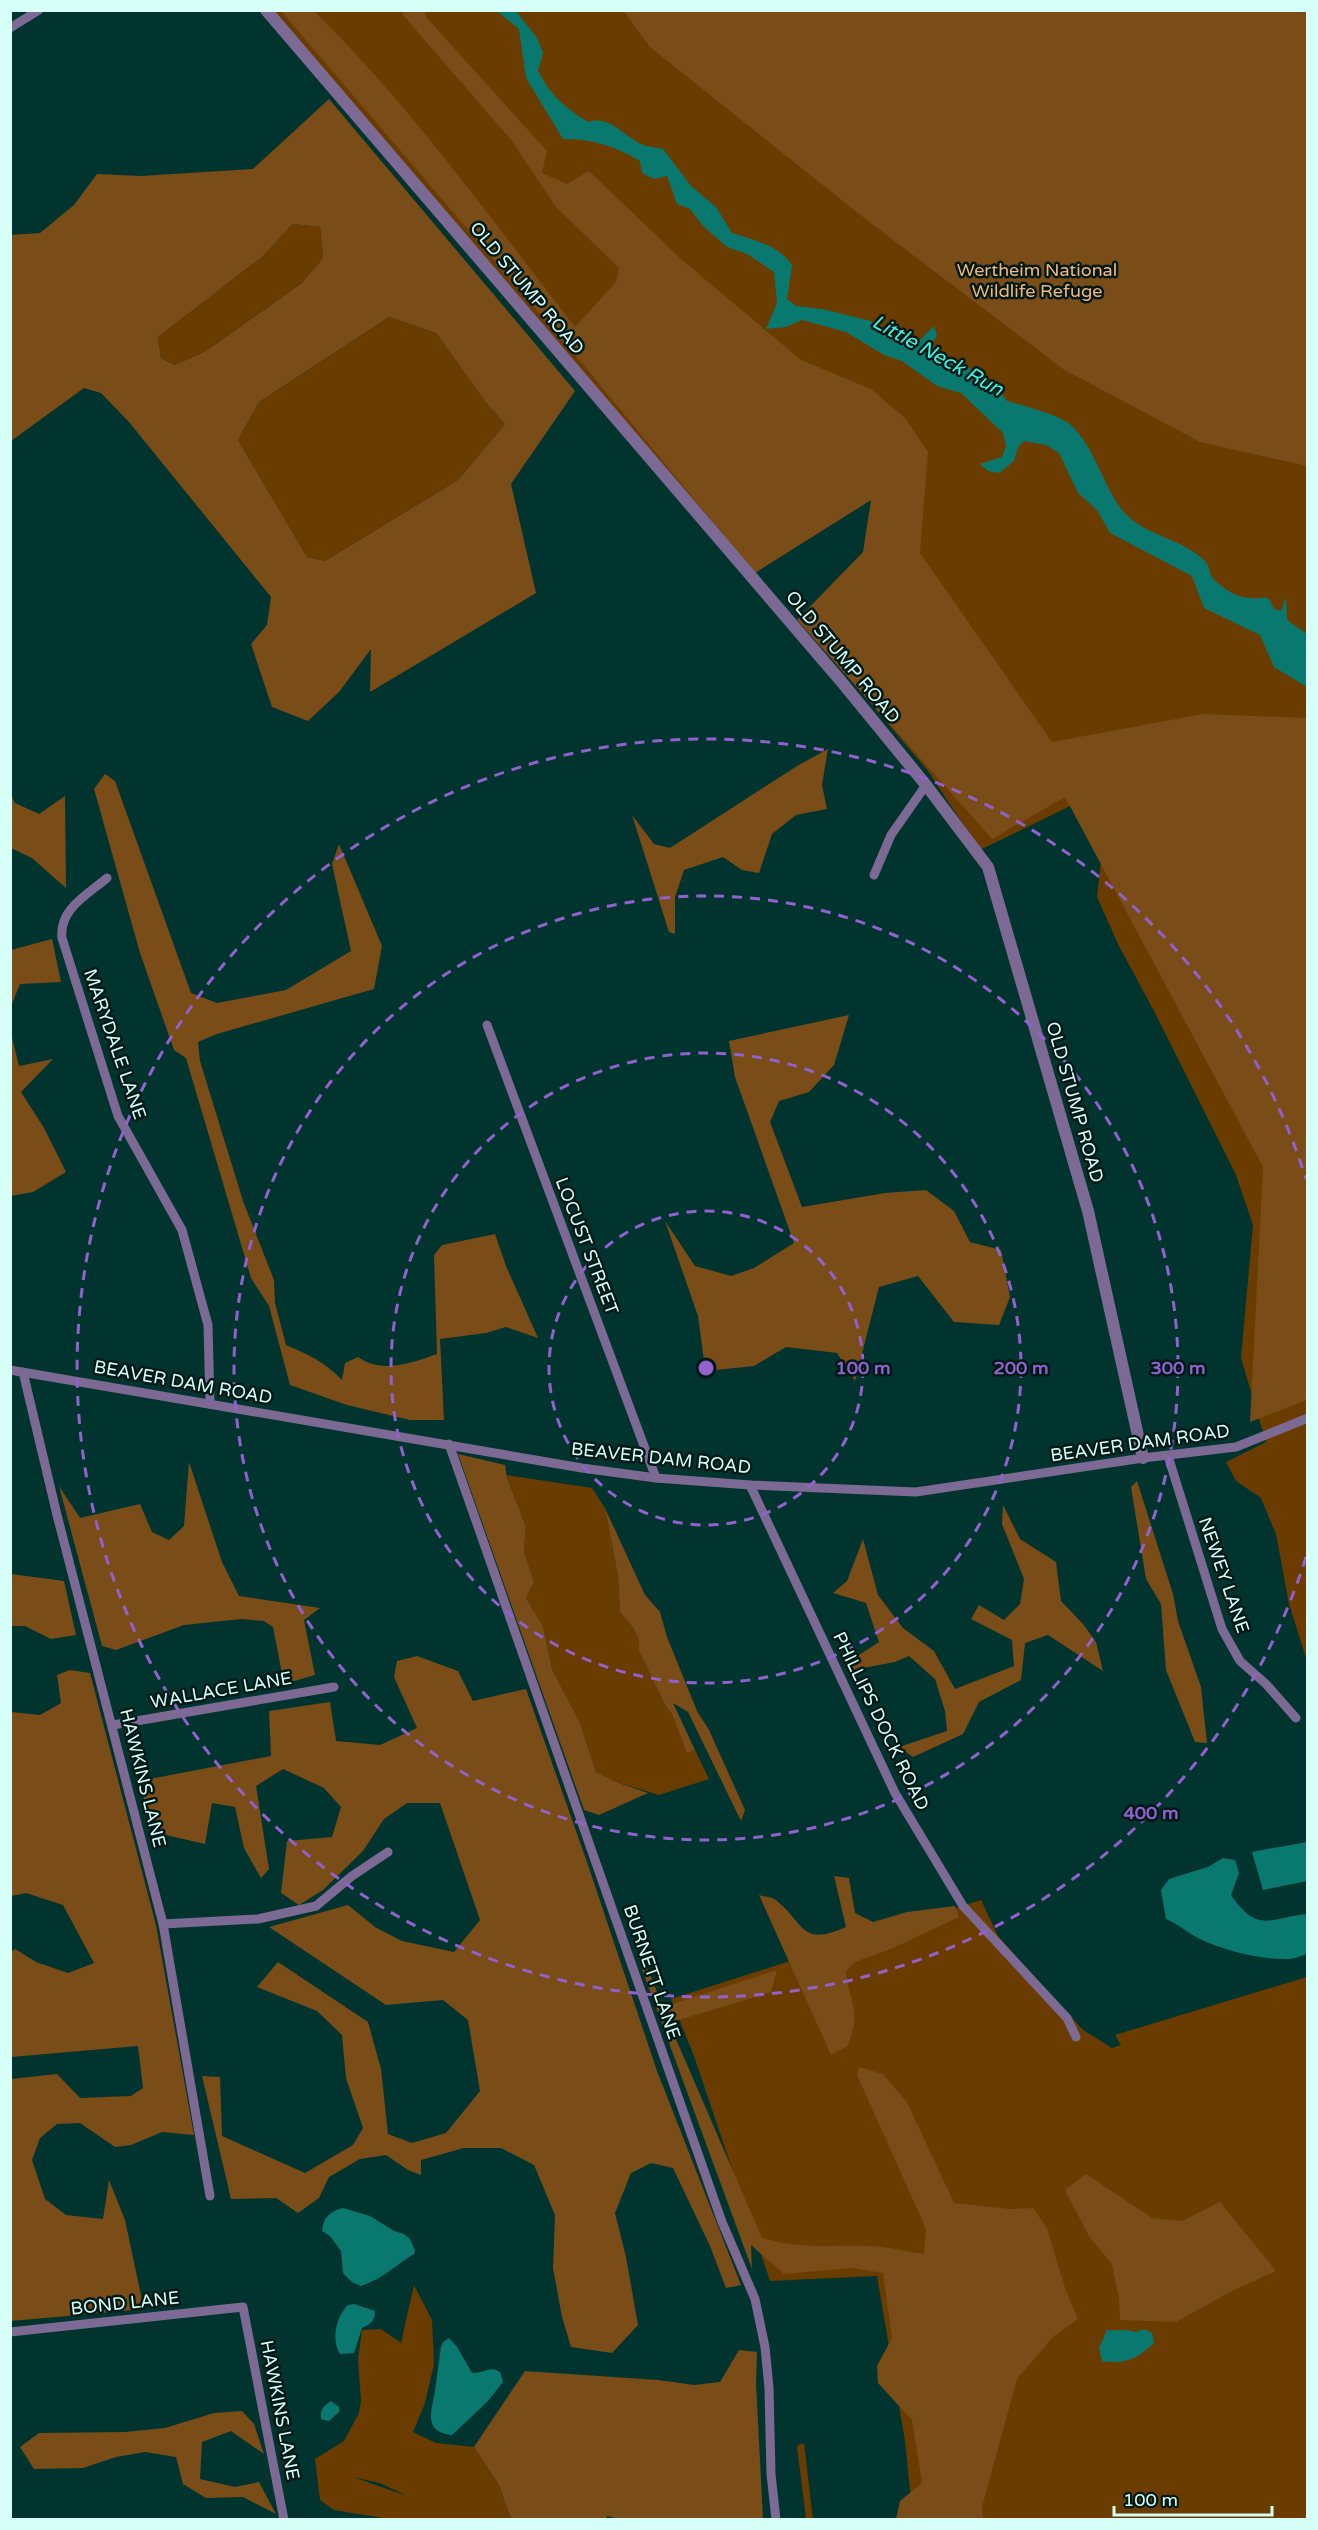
<svg xmlns="http://www.w3.org/2000/svg" width="1318" height="2530" viewBox="0 0 1318 2530" font-family="'Varela Round',sans-serif">
  <rect width="100%" height="100%" fill="#02342f"/>
  <g fill="#6a3c00" fill-rule="evenodd">
    <polygon points="265,11 1307,11 1307,1661 1289,1604 1276,1534 1261,1498 1236,1481 1226,1462 1266,1442 1241,1358 1253,1225 1236,1175 1154,1011 1119,946 1097,897 1109,787 980,850 928,771 803,623 921,553 872,495 757,568 702,515"/>
    <polygon points="293,224 320,227 323,258 302,283 206,351 175,365 161,358 158,337 262,257"/>
    <polygon points="389,317 436,333 487,404 505,424 458,480 325,561 307,557 238,440 259,402"/>
    <polygon points="506,1475 592,1488 605,1508 618,1576 620,1612 634,1629 639,1640 639,1651 666,1707 672,1714 687,1752 695,1750 709,1779 659,1795 616,1782 596,1772 580,1723 552,1669 543,1626 526,1598 534,1582 524,1551 526,1526"/>
    <polygon points="981,1900 998,1936 1021,1962 1083,2030 1112,2048 1121,2045 1115,2035 1307,1977 1307,2519 913,2519 905,2441 877,2276 770,2281 694,2056 671,1999"/>
    <path d="M414 2285 432 2320 434 2364 425 2403 413 2432 436 2443 474 2447 499 2485 511 2519H389L334 2510 320 2500 315 2459 344 2441 359 2413 361 2401 358 2359 362 2330 381 2329 401 2343ZM353 2477 380 2483 407 2496Z"/>
    <polygon points="804,2443 812,2511 813,2519 806,2519 797,2446"/>
  </g>
  <g fill="#794c18" fill-rule="evenodd">
    <path d="M281 11H314C412 107 491 219 575 327L616 282 619 268 556 207 511 140 403 15 402 11H425L426 17 547 151 542 173 567 184 589 171 681 259 801 360 871 389 905 418 928 452 920 553 1052 742 1203 714 1307 718V1400L1250 1422 1263 1167 1065 797 992 839 797 620 863 552 871 500 755 573 576 356Z"/>
    <polygon points="624,11 1307,11 1307,466 1200,442 1063,369 868,221 650,47"/>
    <path d="M329 99 575 391 511 484 536 593 370 692 371 649 339 692 308 721 272 707 251 644 267 625 271 597 129 422 101 393 84 388 11 441 10 235 40 233 74 205 97 174 140 176 253 169ZM293 224 320 227 323 258 302 283 206 351 175 365 161 358 158 337 262 257ZM389 317 436 333 487 404 505 424 458 480 325 561 307 557 238 440 259 402Z"/>
    <polygon points="828,749 822,785 827,809 796,815 772,834 759,873 742,870 723,857 684,870 675,897 675,934 669,932 632,815 654,844 670,848 797,766"/>
    <path d="M105 774 115 781 191 993 217 1003 286 990 351 951 332 864 339 844 382 946 374 989 217 1034 198 1042 200 1061 243 1201 274 1280 275 1303 286 1345C308 1354 326 1363 342 1380L345 1363 358 1357C382 1374 412 1363 437 1354L434 1255 442 1245 495 1234 506 1266 538 1338 506 1327 486 1333 440 1339 444 1420H410L347 1405 290 1385 269 1306 251 1278 186 1058 174 1050 140 953 94 789Z"/>
    <polygon points="11,795 15,803 39,814 65,796 66,888 32,858 11,848"/>
    <polygon points="52,939 61,982 20,984 11,1006 11,950"/>
    <polygon points="849,1015 834,1065 809,1092 779,1101 770,1122 802,1207 885,1193 926,1190 954,1211 970,1242 1001,1250 1010,1297 999,1325 954,1322 918,1276 879,1287 855,1381 837,1353 786,1347 754,1366 716,1370 704,1361 698,1316 665,1221 695,1266 731,1276 754,1268 794,1243 735,1077 729,1041"/>
    <polygon points="11,1033 19,1066 53,1059 21,1092 44,1128 66,1172 33,1192 11,1196"/>
    <polygon points="458,1454 505,1465 507,1478 526,1526 524,1551 534,1582 526,1598 543,1626 552,1669 580,1723 596,1772 616,1782 648,1793 599,1815 584,1810"/>
    <polygon points="189,1462 222,1562 239,1596 320,1608 304,1620 315,1675 284,1684 273,1627 264,1621 241,1619 184,1625 116,1650 102,1646 59,1486 80,1518 140,1504 152,1532 169,1540 184,1526"/>
    <polygon points="1137,1481 1173,1594 1178,1621 1201,1687 1207,1743 1195,1742 1166,1670 1161,1604 1146,1579 1131,1487"/>
    <polygon points="1003,1505 1020,1539 1056,1562 1061,1601 1083,1624 1096,1642 1103,1671 1048,1635 1025,1643 1021,1680 979,1702 963,1734 913,1757 899,1747 947,1731 945,1711 935,1679 909,1656 895,1662 847,1671 856,1657 879,1642 866,1603 833,1593 847,1581 863,1539 878,1595 903,1628 934,1651 955,1689 1014,1666 1012,1640 971,1619 979,1605 1004,1620 1020,1604 1024,1579 1002,1524"/>
    <polygon points="605,1508 645,1595 660,1612 667,1637 697,1711 709,1730 745,1810 741,1821 688,1712 673,1703 695,1750 687,1753 672,1714 666,1707 639,1651 639,1640 634,1629 620,1612 618,1576"/>
    <polygon points="11,1574 64,1581 76,1635 51,1639 25,1626 11,1626"/>
    <polygon points="417,1656 458,1671 473,1701 526,1689 588,1865 657,2071 741,2285 726,2288 710,2246 673,2168 651,2163 631,2173 615,2213 626,2257 638,2325 612,2353 571,2347 562,2317 553,2268 555,2215 534,2165 501,2148 464,2148 421,2160 421,2175 408,2170 386,2155 360,2159 329,2177 319,2198 298,2213 276,2198 231,2199 202,2076 220,2077 222,2136 305,2173 353,2145 363,2128 346,2078 342,2035 317,2011 257,1987 278,1962 368,2022 381,2069 388,2134 412,2143 446,2133 480,2091 468,2020 443,2000 386,2005 269,1927 348,1905 375,1927 402,1941 454,1952 480,1920 440,1803 407,1803 384,1819 363,1851 323,1890 299,1905 281,1893 287,1841 332,1837 341,1807 324,1788 283,1769 256,1786 269,1869 261,1878 244,1848 235,1807 212,1803 205,1844 153,1832 139,1781 271,1756 269,1711 330,1702 336,1741 380,1745 417,1728 394,1677 397,1661"/>
    <polygon points="70,1670 90,1673 156,1925 194,2135 162,2132 131,2145 115,2147 80,2123 57,2124 40,2138 32,2160 45,2199 66,2215 103,2219 109,2180 125,2220 144,2309 11,2321 11,2079 57,2074 80,2098 131,2096 143,2088 138,2046 11,2057 11,1952 15,1949 36,1962 68,1973 94,1963 63,1905 26,1893 11,1896 11,1712 40,1715 61,1703 57,1675"/>
    <path d="M834 1876 849 1878 855 1913 873 1922 907 1912 955 1906 959 1917 891 1949 855 1962 846 1971C847 1986 853 2000 854 2013 856 2023 851 2037 848 2046L831 2055 759 1895C765 1897 773 1897 777 1901 805 1924 801 1947 846 1927Z"/>
    <path d="M639 1947 663 2007 777 1970 771 1992 669 2023 762 2238C798 2249 832 2245 869 2246 887 2246 906 2252 924 2254L926 2229 857 2075 859 2067 883 2074 907 2102 954 2203 1010 2209 1033 2208 1047 2228 1066 2291 1078 2319 1054 2336 1017 2379 982 2507 983 2519H896L900 2501 922 2483 912 2420 878 2383 877 2366 892 2338 883 2273 852 2268 784 2274 751 2245 752 2269 639 1961Z"/>
    <polygon points="1086,2174 1152,2218 1182,2221 1220,2202 1276,2271 1230,2292 1176,2322 1120,2320 1119,2299 1112,2264 1090,2238 1065,2190"/>
    <polygon points="739,2350 757,2352 756,2383 763,2519 623,2520 607,2516 606,2520 511,2519 499,2485 474,2447 525,2371 658,2380 694,2385 720,2382"/>
    <polygon points="242,2411 254,2424 264,2454 231,2431 202,2442 200,2479 235,2487 259,2482 276,2514 243,2497 206,2498 183,2484 176,2457 145,2452 116,2457 83,2468 34,2469 20,2447 39,2433 125,2432 165,2428 214,2413"/>
  </g>
  <g fill="#09796f">
    <path d="M497 11H516L537 38 543 53 538 70C549 94 565 108 588 122 609 115 622 134 639 143 646 147 655 147 663 149L691 186 716 207 732 233C754 240 778 245 792 265L787 299 796 306 822 309 871 321 909 344 918 342 934 326 937 336 932 343C942 359 960 362 976 372 987 379 1000 390 1007 401 1022 405 1062 416 1071 425 1096 449 1102 485 1123 511 1144 536 1182 538 1205 561 1209 565 1209 572 1212 577 1216 583 1228 591 1234 594 1242 598 1257 600 1265 597L1270 600 1274 609 1281 611 1286 597 1287 620 1307 634V687L1274 667 1260 635 1204 608 1192 576 1110 533 1097 510 1078 493 1059 453 1046 445 1024 441 1018 447 1014 461 999 473 988 471 980 464 1002 457 1006 446 1003 433 961 393 937 386 902 361 884 355 846 332 802 320 786 327 766 329 777 303 774 272 747 254 727 247 703 226 690 209 677 204 667 176 654 179 642 173 640 161C615 146 593 139 563 139L526 78 519 29Z"/>
    <polygon points="1307,1842 1307,1881 1263,1890 1252,1852"/>
    <path d="M1223 1858 1235 1860 1239 1873 1231 1895C1258 1934 1269 1918 1307 1914V1954C1300 1956 1292 1960 1285 1959 1258 1959 1222 1950 1198 1938 1187 1932 1178 1924 1166 1919L1161 1890 1169 1879 1208 1867Z"/>
    <path d="M343 2208 370 2216 394 2231 404 2234 410 2239 415 2251 414 2254C394 2266 386 2277 361 2286L352 2282 343 2273 341 2251 330 2236 322 2231C323 2218 330 2211 343 2208Z"/>
    <path d="M354 2304 375 2311C375 2320 371 2324 362 2328L354 2353 340 2354C331 2339 336 2317 348 2305Z"/>
    <path d="M1144 2329 1152 2333 1154 2343C1138 2358 1125 2365 1102 2361L1099 2348 1107 2330C1117 2331 1128 2329 1136 2332Z"/>
    <path d="M449 2338 457 2347 472 2373C484 2374 488 2365 500 2372L503 2382 487 2402 452 2435C422 2432 432 2410 435 2391 437 2376 439 2361 441 2347L443 2342Z"/>
    <path d="M331 2401 339 2407V2412L329 2421 321 2419C320 2409 323 2407 331 2401Z"/>
  </g>
  <g fill="none" stroke-linecap="round" stroke-linejoin="round">
    <g stroke="#7d6a94" stroke-width="9">
      <polyline points="10,28 39,10"/>
      <polyline points="874,875 891,835 926,785"/>
      <path d="M107 878C87 895 59 909 62 938L118 1116 182 1230 208 1325 210 1404"/>
      <polyline points="487,1025 656,1478"/>
      <polyline points="10,1370 582,1468 656,1478 750,1485 916,1492 1143,1458 1236,1447 1308,1418"/>
      <polyline points="23,1372 57,1515 163,1924 210,2196"/>
      <polyline points="449,1444 722,2222 755,2299 765,2347 769,2388 771,2474 776,2520"/>
      <polyline points="1168,1456 1222,1629 1240,1661 1266,1684 1296,1718"/>
      <polyline points="750,1485 895,1793 963,1906 1067,2018 1076,2037"/>
      <polyline points="113,1725 334,1687"/>
      <polyline points="163,1924 258,1919 316,1906 352,1876 388,1852"/>
      <polyline points="10,2332 243,2307 284,2520"/>
    </g>
    <polyline stroke="#7d6a94" stroke-width="12" points="266,10 840,680 926,785 988,867 1088,1211 1143,1458"/>
  </g>
  <g fill="none" stroke="#9261cd" stroke-width="3" stroke-dasharray="10 8">
    <circle cx="706" cy="1368" r="157"/>
    <circle cx="706" cy="1368" r="315"/>
    <circle cx="706" cy="1368" r="472"/>
    <path d="M1306 1557A629 629 0 1 1 1306 1179"/>
  </g>
  <g text-anchor="middle" stroke-width="5" stroke-linejoin="round" paint-order="stroke">
    <g font-size="18" fill="#f5b678" stroke="#001916">
      <text x="1037" y="276">Wertheim National<tspan x="1037" dy="21">Wildlife Refuge</tspan></text>
    </g>
    <g font-size="18" fill="#d6fff8" stroke="#001916">
      <text transform="translate(527 288) rotate(50)" y="6">OLD STUMP ROAD</text>
      <text transform="translate(843 657) rotate(50)" y="6">OLD STUMP ROAD</text>
      <text transform="translate(115 1044) rotate(71)" y="6">MARYDALE LANE</text>
      <text transform="translate(1075 1102) rotate(74)" y="6">OLD STUMP ROAD</text>
      <text transform="translate(587 1246) rotate(69)" y="6">LOCUST STREET</text>
      <text transform="translate(183 1382) rotate(10)" y="6">BEAVER DAM ROAD</text>
      <text transform="translate(1140 1443) rotate(-8)" y="6">BEAVER DAM ROAD</text>
      <text transform="translate(661 1458) rotate(6)" y="6">BEAVER DAM ROAD</text>
      <text transform="translate(1224 1575) rotate(71)" y="6">NEWEY LANE</text>
      <text transform="translate(221 1690) rotate(-10)" y="6">WALLACE LANE</text>
      <text transform="translate(881 1721) rotate(64)" y="6">PHILLIPS DOCK ROAD</text>
      <text transform="translate(143 1778) rotate(76)" y="6">HAWKINS LANE</text>
      <text transform="translate(652 1972) rotate(71)" y="6">BURNETT LANE</text>
      <text transform="translate(125 2303) rotate(-6)" y="6">BOND LANE</text>
      <text transform="translate(280 2410) rotate(79)" y="6">HAWKINS LANE</text>
    </g>
    <g font-size="20" font-style="italic" fill="#3df5e3" stroke="#001916">
      <text transform="translate(938 355) rotate(29)" y="7">Little Neck Run</text>
    </g>
  </g>
  <circle cx="706" cy="1368" r="9" fill="#9261cd" stroke="#001916" stroke-width="3"/>
  <g font-size="18" text-anchor="middle" font-weight="bold" fill="#9261cd" stroke="#001916" stroke-width="5" stroke-linejoin="round" paint-order="stroke">
    <text x="863" y="1374">100 m</text>
    <text x="1021" y="1374">200 m</text>
    <text x="1178" y="1374">300 m</text>
    <text x="1151" y="1819">400 m</text>
  </g>
  <rect width="1318" height="2530" fill="none" stroke="#d6fff8" stroke-width="24"/>
  <path d="M1114 2506v9h158v-9" fill="none" stroke="#d6fff8" stroke-width="3"/>
  <text x="1123" y="2506" font-size="18" fill="#d6fff8" stroke="#001916" stroke-width="4.5" paint-order="stroke">100 m</text>
</svg>
